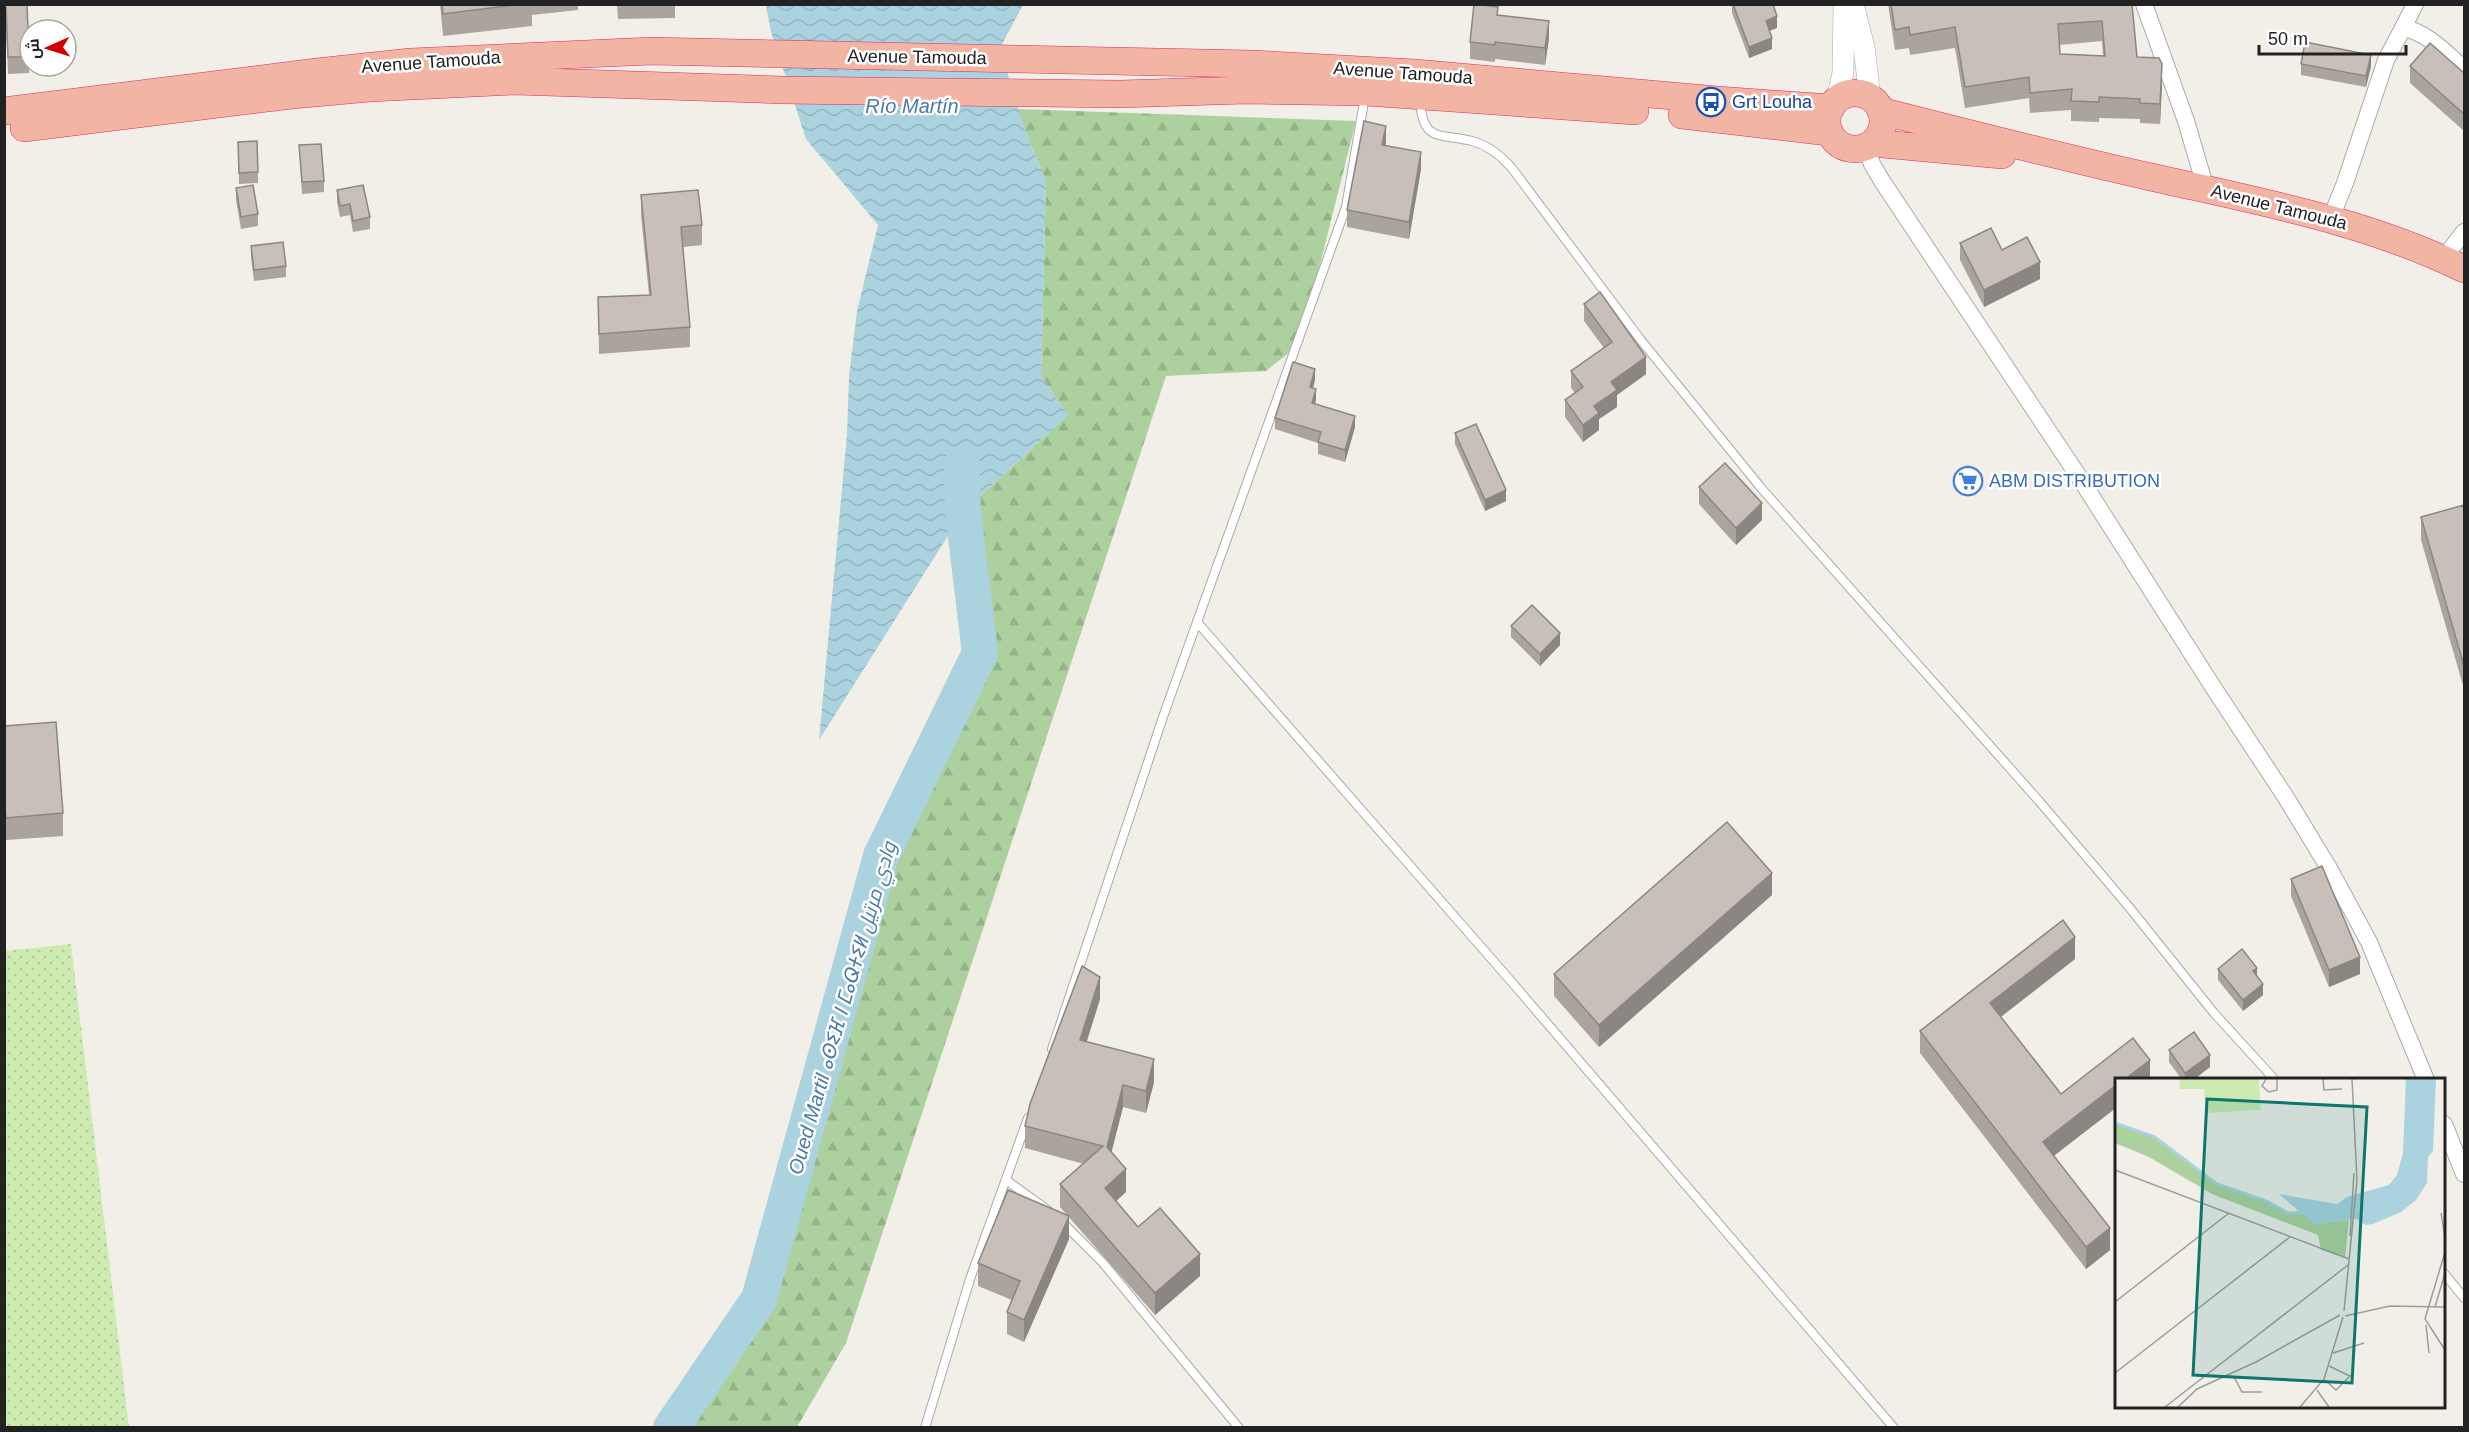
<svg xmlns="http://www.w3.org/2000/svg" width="2469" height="1432" viewBox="0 0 2469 1432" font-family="Arial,Cairo,'Noto Sans Tifinagh',sans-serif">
  <defs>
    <pattern id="grass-dots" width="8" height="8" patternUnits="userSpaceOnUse" patternTransform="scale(1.5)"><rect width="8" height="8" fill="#cdebb0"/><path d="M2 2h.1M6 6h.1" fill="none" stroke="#b0c997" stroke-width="1.8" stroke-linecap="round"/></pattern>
    <pattern id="forest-firs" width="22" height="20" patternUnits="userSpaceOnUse" patternTransform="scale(1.5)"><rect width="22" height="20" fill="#add19e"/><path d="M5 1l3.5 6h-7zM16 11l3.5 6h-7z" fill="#95b388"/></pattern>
    <pattern id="water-waves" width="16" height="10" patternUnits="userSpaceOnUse" patternTransform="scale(1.5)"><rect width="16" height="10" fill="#aad3df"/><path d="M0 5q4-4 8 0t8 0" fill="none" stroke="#92b5bf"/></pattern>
  </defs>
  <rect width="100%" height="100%" fill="#f2efe9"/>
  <polygon fill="url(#grass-dots)" points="71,944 129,1427 5,1427 5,951"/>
  <polygon fill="url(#forest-firs)" points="1018,109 1356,121 1300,344 1266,371 1166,376 846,1343 797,1427 671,1428 759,1299 881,856 980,653 963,512 1068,415 1041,376 1046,181 1025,131"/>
  <polygon fill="url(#water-waves)" points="766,5 1023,5 1000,48 1025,131 1046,181 1041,376 1068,415 963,512 819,740 847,434 849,376 857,311 878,225 806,139 771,32"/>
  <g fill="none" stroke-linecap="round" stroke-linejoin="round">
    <polyline stroke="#aad3df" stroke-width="36" points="671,1428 759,1299 881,856 980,653 963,512 962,464"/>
    <g stroke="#a9a9a9" stroke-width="10">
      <g id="service">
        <path d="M1420 101C1423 143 1440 133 1472 141 1488 145 1500 155 1511 167L1640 339 1762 489 2039 801 2129 907 2214 1013 2275 1080"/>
        <polyline points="1197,622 1510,980 1894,1428"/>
        <polyline points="1052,1049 1164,714 1346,207 1365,96"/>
        <polyline points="1006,1180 1049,1211"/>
        <polyline points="1061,1221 1103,1263 1239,1428"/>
        <polyline points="2444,1273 2464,1298"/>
        <polyline points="925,1428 970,1279 1028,1118"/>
      </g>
    </g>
    <g stroke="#a9a9a9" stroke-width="18">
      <g id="minor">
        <polyline points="2144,4 2186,121 2206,189"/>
        <polyline points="2403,28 2415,4"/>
        <polyline points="1866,147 1872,164 1882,181 2083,483 2213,687 2285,796 2330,870 2369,942 2426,1080"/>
        <path d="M2331 218 2345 183 2386 60 2403 28C2426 31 2447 54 2464 69"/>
        <polyline points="2443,259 2464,232"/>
        <polyline points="2444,1124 2464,1174"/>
      </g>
    </g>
    <g stroke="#a9a9a9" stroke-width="22">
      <g id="tertiary">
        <polyline points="1853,4 1864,47 1870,98"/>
        <polyline points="1837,100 1843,73 1844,4"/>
      </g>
    </g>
    <g stroke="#dc2a67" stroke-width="28">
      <g id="trunk">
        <circle cx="1855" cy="121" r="28"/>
        <polyline points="4,111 317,72 411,62 651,51 1253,64 1415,73 1717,100 1831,108"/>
        <path d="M1881 111C1971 134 2061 157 2151 177 2257 201 2366 221 2464 269"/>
        <polyline points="1682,115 1829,132"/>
        <polyline points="24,128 292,95 370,88 515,81 783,90 940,92 1120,94 1246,90 1366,92 1635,111"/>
        <polyline points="1872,143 2002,155"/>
      </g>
    </g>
    <use href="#service" stroke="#fff" stroke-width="8"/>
    <use href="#minor" stroke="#fff" stroke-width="16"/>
    <use href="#tertiary" stroke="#fff" stroke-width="21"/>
    <use href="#trunk" stroke="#f2b4a3" stroke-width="27"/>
  </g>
  <g fill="#aba49e" fill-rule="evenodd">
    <polygon points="4,4 29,57 29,73 8,74 6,25 4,25"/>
    <polygon points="440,4 578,4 578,10 532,15 532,26 443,36"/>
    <polygon points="617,4 675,4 675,18 618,19"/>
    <polygon points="1732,4 1773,4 1777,28 1769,31 1772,49 1749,58 1732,13"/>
    <path d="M1888 4H2132L2137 57 2162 84 2160 124 2140 123V119L2099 118V122L2071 121V110L2030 113 2029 98 1965 108 1955 48 1910 55 1909 48 1895 50ZM2102 41 2103 56 2060 54 2059 45Z"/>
    <polygon points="1498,15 1549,38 1545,65 1495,59 1495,62 1470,59 1470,42"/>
    <polygon points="2301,64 2371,66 2366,87 2301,75"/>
    <polygon points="2410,66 2464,73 2464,131 2410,83"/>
    <polygon points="238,142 258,172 258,183 239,184"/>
    <polygon points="1386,142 1386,145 1421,169 1409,239 1347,227 1347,210"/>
    <polygon points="299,145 324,181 324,192 302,194"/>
    <polygon points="236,188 258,214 258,226 241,229 236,200"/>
    <polygon points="337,190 370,217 370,229 353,232 350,215 340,217 337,202"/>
    <polygon points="641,195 702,225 702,245 683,247 690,327 690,347 599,354 598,297 649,295 641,215"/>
    <polygon points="1960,243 2002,250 2040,279 1984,307 1960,260"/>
    <polygon points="251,246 286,266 286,277 254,281 251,257"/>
    <polygon points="1584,304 1646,374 1617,395 1617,407 1599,419 1599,430 1583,442 1565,417 1565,400 1575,393 1571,388 1571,371 1604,348 1584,321"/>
    <polygon points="1315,380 1313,388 1316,400 1315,404 1355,427 1345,462 1318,454 1318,443 1275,429 1275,418"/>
    <polygon points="1455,433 1506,501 1485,511 1455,444"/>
    <polygon points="1699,487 1762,520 1736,545 1699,504"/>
    <polygon points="2464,505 2464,689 2421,540 2421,517"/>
    <polygon points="1511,626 1560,645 1540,666 1511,637"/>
    <polygon points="4,726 63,813 63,836 6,840 4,825"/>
    <polygon points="2291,879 2360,974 2329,987 2291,896"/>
    <polygon points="1772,895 1599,1047 1554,996 1554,974"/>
    <polygon points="2075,959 2001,1017 2061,1094 2150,1080 2054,1156 2110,1250 2086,1269 1920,1053 1920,1031"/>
    <polygon points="2218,969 2257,976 2263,995 2243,1011 2218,980"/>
    <polygon points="1100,999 1087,1041 1154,1082 1146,1113 1123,1107 1111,1152 1126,1192 1116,1201 1138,1227 1200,1276 1155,1315 1060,1207 1060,1184 1084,1164 1025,1148 1025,1126"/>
    <polygon points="2169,1050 2210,1067 2193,1080 2182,1080 2169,1062"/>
    <polygon points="1069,1239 1024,1342 1007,1334 1007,1312 1012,1300 978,1286 978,1263"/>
  </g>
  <g fill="#8b8681">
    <polygon points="1777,16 1777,28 1766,32 1766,21"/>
    <polygon points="1549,21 1549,38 1545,65 1545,48"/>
    <polygon points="1772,38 1772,49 1749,58 1749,47"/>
    <polygon points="2371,55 2371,66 2366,87 2366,76"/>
    <polygon points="2162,64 2162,84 2160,124 2160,104"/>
    <polygon points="1386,126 1386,142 1382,162 1382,145"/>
    <polygon points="1421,152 1421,169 1409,239 1409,222"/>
    <polygon points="2040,262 2040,279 1984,307 1984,290"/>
    <polygon points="1646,357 1646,374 1617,395 1617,407 1599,419 1599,430 1583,442 1583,425 1594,406 1611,382"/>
    <polygon points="1315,369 1315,380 1310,398 1310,387"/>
    <polygon points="1316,389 1316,400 1312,414 1312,403"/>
    <polygon points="1355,416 1355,427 1345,462 1345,450"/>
    <polygon points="1506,490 1506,501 1485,511 1485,500"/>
    <polygon points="1762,503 1762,520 1736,545 1736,528"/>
    <polygon points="1560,633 1560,645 1540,666 1540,654"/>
    <polygon points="1772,873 1772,895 1599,1047 1599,1025"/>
    <polygon points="2075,937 2075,959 1990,1025 1990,1003"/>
    <polygon points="2360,957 2360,974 2329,987 2329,970"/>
    <polygon points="2257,968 2257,980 2253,971"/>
    <polygon points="1100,977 1100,999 1080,1062 1080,1040"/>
    <polygon points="2263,984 2263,995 2243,1011 2243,1000"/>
    <polygon points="2210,1055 2210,1067 2193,1080 2185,1080 2185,1073"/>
    <polygon points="1154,1059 1154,1082 1146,1113 1146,1091"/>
    <polygon points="2150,1060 2150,1080 2124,1080"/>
    <polygon points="1123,1085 1123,1107 1107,1170 1107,1147"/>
    <polygon points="2116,1085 2116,1108 2043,1164 2043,1142"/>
    <polygon points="1126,1169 1126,1192 1105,1211 1105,1188"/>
    <polygon points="1069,1216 1069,1239 1024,1342 1024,1320"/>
    <polygon points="2110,1228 2110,1250 2086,1269 2086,1247"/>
    <polygon points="1200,1254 1200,1276 1155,1315 1155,1293"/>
  </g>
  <g fill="#c7bfb8" stroke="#8b8681" stroke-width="1.5" fill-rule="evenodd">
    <polygon points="4,4 27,4 29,57 8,57 6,8 4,8"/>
    <polygon points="442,4 522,4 443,14"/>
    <polygon points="1474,4 1498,7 1497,15 1549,21 1545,48 1495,42 1495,45 1470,42"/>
    <polygon points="1733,4 1773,4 1777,16 1766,21 1772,38 1749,47"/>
    <path d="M1891 4H2132L2137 57 2159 58 2162 64 2160 104 2140 103V99L2099 97V102L2071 101 2072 89 2030 93 2029 77 1965 87 1955 27 1910 35 1909 27 1895 30ZM2102 21 2105 56 2060 54 2058 24Z"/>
    <polygon points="2305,42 2371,55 2366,76 2301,64"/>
    <polygon points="2430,43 2464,73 2464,114 2410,66"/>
    <polygon points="1364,121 1386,126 1382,145 1421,152 1409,222 1347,210"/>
    <polygon points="257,141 258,172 239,173 238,142"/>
    <polygon points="321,144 324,181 302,182 299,145"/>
    <polygon points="253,185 258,214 241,217 236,188"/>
    <polygon points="363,185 370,217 353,221 350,204 340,206 337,190"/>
    <polygon points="698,190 702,225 681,227 690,327 599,334 598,297 651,295 641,195"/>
    <polygon points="1991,228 2002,250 2027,237 2040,262 1984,290 1960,243"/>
    <polygon points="283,242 286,266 254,270 251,246"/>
    <polygon points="1600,292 1646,357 1611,382 1617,390 1594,406 1599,413 1583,425 1565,400 1583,387 1571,371 1612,342 1584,304"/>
    <polygon points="1293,362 1315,369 1310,387 1316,389 1312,403 1355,416 1345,450 1318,442 1321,432 1275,418"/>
    <polygon points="1476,424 1506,490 1485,500 1455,433"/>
    <polygon points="1725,463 1762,503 1736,528 1699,487"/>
    <polygon points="2464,505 2464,666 2421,517"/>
    <polygon points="1532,605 1560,633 1540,654 1511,626"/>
    <polygon points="56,722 63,813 6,818 4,803 4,726"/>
    <polygon points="1727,822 1772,873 1599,1025 1554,974"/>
    <polygon points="2322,866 2360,957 2329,970 2291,879"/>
    <polygon points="2063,920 2075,937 1990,1003 2061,1094 2133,1038 2150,1060 2124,1080 2116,1080 2116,1085 2043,1142 2110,1228 2086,1247 1920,1031"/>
    <polygon points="2242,949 2257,968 2253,971 2263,984 2243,1000 2218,969"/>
    <polygon points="1082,966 1100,977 1080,1040 1154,1059 1146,1091 1123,1085 1107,1147 1126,1169 1105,1188 1138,1227 1160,1208 1200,1254 1155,1293 1060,1184 1103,1146 1025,1126 1030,1104"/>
    <polygon points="2194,1032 2210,1055 2185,1073 2169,1050"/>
    <polygon points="1008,1190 1069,1216 1024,1320 1007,1312 1020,1281 978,1263"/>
  </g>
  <defs>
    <g id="bus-ring" transform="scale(1.5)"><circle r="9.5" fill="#fff" stroke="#1a4fb4" stroke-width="1.5"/><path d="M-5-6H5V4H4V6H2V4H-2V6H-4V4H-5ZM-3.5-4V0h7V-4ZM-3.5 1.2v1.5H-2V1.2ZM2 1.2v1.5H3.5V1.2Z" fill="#1a4fb4"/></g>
    <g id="supermarket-ring" transform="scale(1.5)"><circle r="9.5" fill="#fff" stroke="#3f7fe0" stroke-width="1.5"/><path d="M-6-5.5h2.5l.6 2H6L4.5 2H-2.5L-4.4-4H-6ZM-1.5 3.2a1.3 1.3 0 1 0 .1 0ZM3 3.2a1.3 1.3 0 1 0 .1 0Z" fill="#3f7fe0"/></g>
  </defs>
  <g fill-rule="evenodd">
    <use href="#bus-ring" x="1711" y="102"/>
    <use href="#supermarket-ring" x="1968" y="481"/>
  </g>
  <g text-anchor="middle" stroke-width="5" stroke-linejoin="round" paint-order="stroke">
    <g font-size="18" fill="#222" stroke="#fff">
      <text transform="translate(917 57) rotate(1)" y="6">Avenue Tamouda</text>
      <text transform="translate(431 62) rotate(-4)" y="6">Avenue Tamouda</text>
      <text transform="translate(1403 73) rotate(4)" y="6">Avenue Tamouda</text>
      <text transform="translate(2279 207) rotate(14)" y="6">Avenue Tamouda</text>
    </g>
    <g font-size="18" fill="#164399" stroke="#fff" text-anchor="start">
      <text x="1732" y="108">Grt Louha</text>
    </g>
    <g font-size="18" fill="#366cbe" stroke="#fff" text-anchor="start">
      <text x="1989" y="487">ABM DISTRIBUTION</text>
    </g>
    <g font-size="20" font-style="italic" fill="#4a7aab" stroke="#fff">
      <text x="912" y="113">Río Martín</text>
      <text transform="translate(842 1008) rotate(-74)" y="7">Oued Martil ⴰⵙⵉⴼ ⵏ ⵎⴰⵕⵜⵉⵍ وادي مرتيل</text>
    </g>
  </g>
  <g transform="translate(2115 1078)">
    <rect width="330" height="330" fill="#f2efe9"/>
    <path d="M64 1H144L146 32 91 35 89 11H65Z" fill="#cdebb0"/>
    <path d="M0 45 40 59 102 106 151 123 173 135 189 134 199 146 234 142 230 180 206 172 203 157 97 116 34 79 0 65Z" fill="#add19e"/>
    <path d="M291 1H321L318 73 313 79 312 105 301 122 286 134 258 146 251 147 241 141 199 146 164 116 222 126 232 119 274 107 282 97 288 75Z" fill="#aad3df"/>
    <path fill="none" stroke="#aad3df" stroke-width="3" d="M0 45 40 59 102 106 151 123 173 135 194 134"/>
    <path fill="none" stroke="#9f9d99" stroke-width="1.5" d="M151 1 147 8 154 14 162 12V1M208 1 209 12 227 11M0 92 234 181M326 135 330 159M235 158 239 95M330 174 310 241 330 272M0 224 114 135M320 229 330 195M229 233 242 102 237 1M230 238 275 228 330 229M311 247 314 275M218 275 249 265M0 295 175 159M105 299H119L127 314H147M210 302 221 312 235 298 214 288M202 312 214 329M50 329 233 187M63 329 82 311 141 284 225 237M185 329 209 301 228 239"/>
    <path fill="#0f766e" fill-opacity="0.15" stroke="#0f766e" stroke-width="3" d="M92 21 252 29 237 305 78 297Z"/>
    <rect width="330" height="330" fill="none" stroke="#222" stroke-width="3"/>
  </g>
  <rect width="2469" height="1432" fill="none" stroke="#222222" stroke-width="12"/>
  <g transform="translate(48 48) rotate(267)"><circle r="28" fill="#ffffff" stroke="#a7a7a7" stroke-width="1.5"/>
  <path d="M0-4.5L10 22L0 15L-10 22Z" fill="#d40000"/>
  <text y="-9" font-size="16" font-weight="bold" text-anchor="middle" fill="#222222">ش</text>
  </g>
  <path d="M2259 45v9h147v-9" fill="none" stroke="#222222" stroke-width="3"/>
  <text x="2268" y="45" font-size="18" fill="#222222" stroke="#ffffff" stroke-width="4.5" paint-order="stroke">50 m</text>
</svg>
